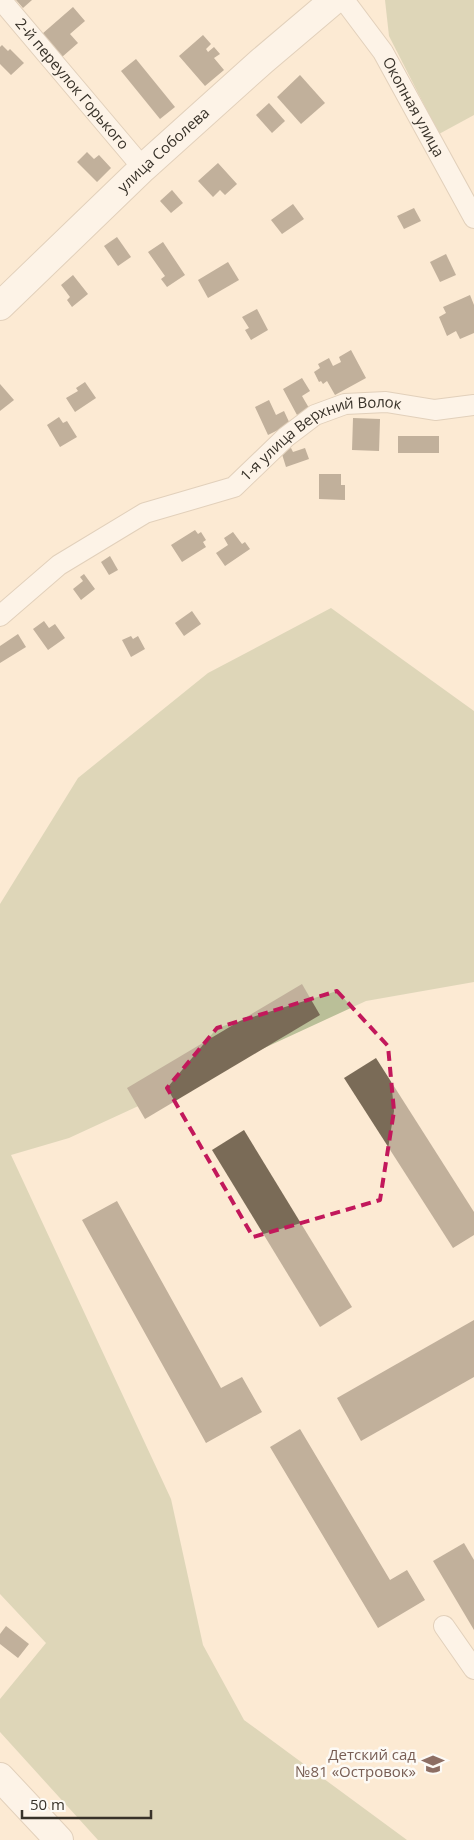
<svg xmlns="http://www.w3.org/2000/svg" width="474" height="1840" viewBox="0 0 474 1840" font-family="'Open Sans',sans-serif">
  <rect width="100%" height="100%" fill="#fcead3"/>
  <g fill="#babf98">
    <polygon points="385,0 474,0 474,115 439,134 389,36"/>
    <polygon points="331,608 474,711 474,982 366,1001 69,1138 11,1155 171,1499 203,1645 244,1720 407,1840 98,1840 0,1732 0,1699 46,1643 0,1594 0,904 78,778 208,673"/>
  </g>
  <g fill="#7a6b57">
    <polygon points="16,0 32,0 23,8"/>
    <polygon points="73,7 85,21 70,34 78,43 62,57 42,34"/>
    <polygon points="203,35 211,44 206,49 208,52 214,47 220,54 214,58 224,70 205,86 179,56"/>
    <polygon points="2,45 8,51 10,49 24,63 11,75 0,64 0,47"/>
    <polygon points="136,59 175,107 160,119 121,71"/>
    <polygon points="300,75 325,103 301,124 277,97"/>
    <polygon points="269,103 285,121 272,133 256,115"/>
    <polygon points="87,152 94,159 99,155 111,168 97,182 77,162"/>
    <polygon points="218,163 237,184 225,195 220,190 213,197 198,181"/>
    <polygon points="172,190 183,203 171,213 160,201"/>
    <polygon points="293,204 304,219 282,234 271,220"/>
    <polygon points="414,208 421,221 404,229 397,216"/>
    <polygon points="117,237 131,257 118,266 104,246"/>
    <polygon points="163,242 185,275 167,287 161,279 165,276 148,252"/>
    <polygon points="446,254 456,275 440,282 430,262"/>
    <polygon points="228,262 239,280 208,298 198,280"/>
    <polygon points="73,275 88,294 72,307 67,300 70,297 61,285"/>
    <polygon points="470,295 474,305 474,333 460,339 456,331 447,336 439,317 446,313 443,307"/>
    <polygon points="257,309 268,330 251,340 245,330 249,328 242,317"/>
    <polygon points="351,350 366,378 335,395 327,381 323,384 321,381 319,382 314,372 320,368 318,364 329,358 333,366 341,362 339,357"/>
    <polygon points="302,378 310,391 302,396 309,408 297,415 283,389"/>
    <polygon points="85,382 96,398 75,412 66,398 78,391 76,388"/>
    <polygon points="0,384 14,400 0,411"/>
    <polygon points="269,400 276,415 284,411 290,424 268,435 255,407"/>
    <polygon points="59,417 63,423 67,421 77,437 60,447 47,425"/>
    <polygon points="353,418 380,419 379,451 352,450"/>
    <rect x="398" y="436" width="41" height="17"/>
    <polygon points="291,448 293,452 305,448 309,459 286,467 281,451"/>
    <polygon points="319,474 341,474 341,485 345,485 345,500 319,499"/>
    <polygon points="195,530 198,534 201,532 206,540 203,542 206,547 182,562 171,545"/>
    <polygon points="233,532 242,544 245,542 250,549 225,566 216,553 228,545 224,538"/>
    <polygon points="110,556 118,570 109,575 101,562"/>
    <polygon points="84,574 95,589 81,600 73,589 83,581 80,577"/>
    <polygon points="192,611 201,624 184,636 175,623"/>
    <polygon points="44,621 49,628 55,624 65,638 48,650 33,629"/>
    <polygon points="18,634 26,647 0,663 0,646"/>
    <polygon points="131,636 133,639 138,636 145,649 131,657 122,640"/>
    <polygon points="302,984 320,1015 145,1119 127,1088"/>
    <polygon points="376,1058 474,1212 474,1235 453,1248 344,1078"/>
    <polygon points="244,1130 352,1307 320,1327 212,1150"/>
    <polygon points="117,1201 221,1388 242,1377 262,1412 206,1443 82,1220"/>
    <polygon points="474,1320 474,1377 361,1441 337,1398"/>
    <polygon points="300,1429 390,1580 407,1570 425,1600 378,1628 270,1447"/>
    <polygon points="464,1543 474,1560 474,1630 433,1561"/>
    <polygon points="6,1626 29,1644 18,1658 0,1644 0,1634"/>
  </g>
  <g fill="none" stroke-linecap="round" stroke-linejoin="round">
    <g stroke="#c3b29d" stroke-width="22">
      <g id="street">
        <path id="s1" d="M1 0 143 168"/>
        <path id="s2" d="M344 0 383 52 474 218"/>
        <path id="s3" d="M0 616 59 565 145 513 234 487 286 437 315 415 345 404 386 402 435 410 474 405"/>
        <polyline points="444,1626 474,1669"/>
      </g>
    </g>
    <g stroke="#c3b29d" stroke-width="30">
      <g id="secondary">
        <path id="s4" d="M0 306 143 168 262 61 334 0"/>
      </g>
    </g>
    <g stroke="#c3b29d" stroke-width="30">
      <polyline id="primary" points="0,1777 59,1840"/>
    </g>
    <use href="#street" stroke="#fff" stroke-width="20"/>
    <use href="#secondary" stroke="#fff" stroke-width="28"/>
    <use href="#primary" stroke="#fff" stroke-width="28"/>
  </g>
  <path d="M0 0H474V1840H0ZM337 991 388 1046 394 1111 380 1200 253 1237 167 1088 217 1028Z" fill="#fcead3" fill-opacity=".55" fill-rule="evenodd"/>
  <path fill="none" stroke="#c2185b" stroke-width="4" stroke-dasharray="10 6" stroke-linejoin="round" d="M337 991 388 1046 394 1111 380 1200 253 1237 167 1088 217 1028Z"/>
  <defs>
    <g id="school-bare" transform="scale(1.725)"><path d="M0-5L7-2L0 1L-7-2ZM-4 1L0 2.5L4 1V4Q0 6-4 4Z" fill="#8d6e63" stroke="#fdfaf5" stroke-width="2.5" paint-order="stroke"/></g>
  </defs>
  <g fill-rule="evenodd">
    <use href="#school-bare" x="433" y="1764"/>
  </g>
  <g text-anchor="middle" stroke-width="5" stroke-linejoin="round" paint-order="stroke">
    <g font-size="15" fill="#383229" stroke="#fdfaf5">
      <text dy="5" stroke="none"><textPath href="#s1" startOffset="110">2-й переулок Горького</textPath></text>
      <text dy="5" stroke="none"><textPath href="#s2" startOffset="128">Окопная улица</textPath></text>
      <text dy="5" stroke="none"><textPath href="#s4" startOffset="226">улица Соболева</textPath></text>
      <text dy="5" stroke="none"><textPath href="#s3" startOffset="376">1-я улица Верхний Волок</textPath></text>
    </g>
    <g font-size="15" fill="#785e54" stroke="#fdfaf5" text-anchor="end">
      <text x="416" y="1760">Детский сад<tspan x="416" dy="17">№81 «Островок»</tspan></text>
    </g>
  </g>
  <path d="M22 1810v8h129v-8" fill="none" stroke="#383229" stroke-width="2.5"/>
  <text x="30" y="1810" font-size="15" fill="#383229" stroke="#fdfaf5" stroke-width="4" paint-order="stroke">50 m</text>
</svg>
